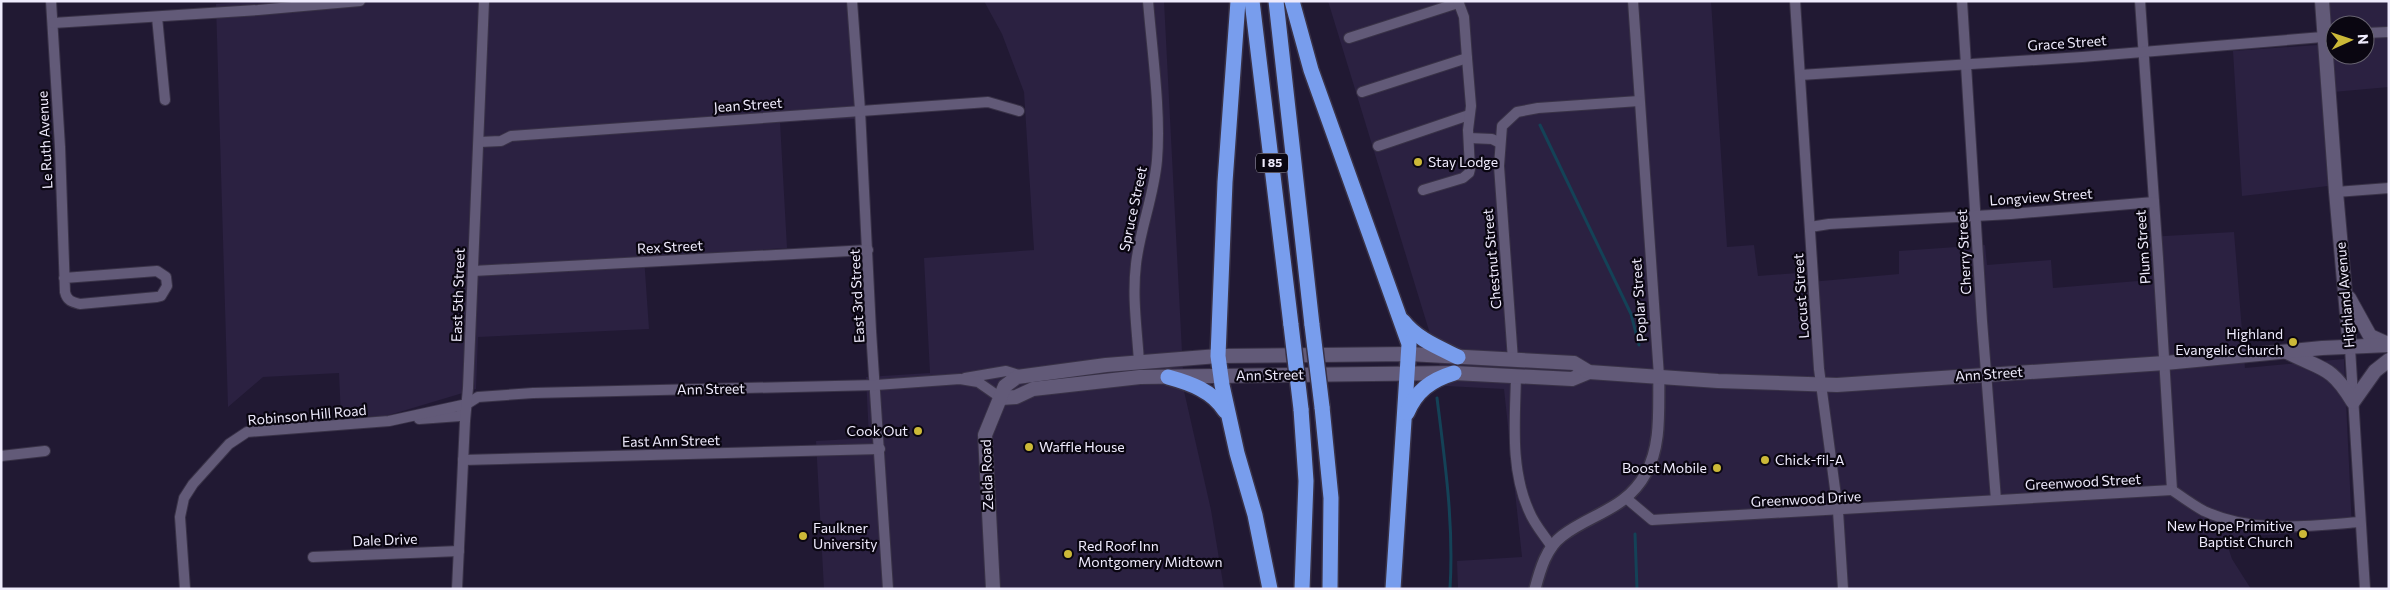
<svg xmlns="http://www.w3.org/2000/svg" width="2390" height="590" viewBox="0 0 2390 590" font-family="Commissioner,sans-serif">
  <rect width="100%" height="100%" fill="#211933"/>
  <g fill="#2b2141" fill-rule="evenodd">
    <polygon points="255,1 847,1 856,119 780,122 787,248 644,257 649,329 478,337 476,389 386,416 341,417 339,373 263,377 228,407 216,4"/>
    <polygon points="984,1 1164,1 1184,391 1211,510 1224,589 824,589 816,441 869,438 866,377 930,373 924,258 1034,250 1024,92 1002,34"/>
    <polygon points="1328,1 1711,1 1727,247 1754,245 1758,276 1798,273 1799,283 1899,274 1899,251 1985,245 1987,265 2051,260 2053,288 2150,280 2148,237 2234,232 2245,368 2344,359 2352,529 2225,538 2232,559 2251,589 1458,589 1457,561 1522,557 1504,389 1446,386"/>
    <path d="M2315 1H2389V87L2322 93 2328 186 2242 196 2233 51 2318 45ZM2335 25H2365V55H2335Z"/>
  </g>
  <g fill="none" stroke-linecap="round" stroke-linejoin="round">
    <g stroke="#144257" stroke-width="3">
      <polyline points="1540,125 1631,314 1639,345"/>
      <path d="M1437 398C1445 462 1454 524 1450 589"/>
      <polyline points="1635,534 1637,589"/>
    </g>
    <g stroke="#393247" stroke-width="12">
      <g id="minor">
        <path d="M51 1 60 147 65 292C67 301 72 302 80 304L157 297 161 296 167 286 166 277 157 271 64 278"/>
        <polyline points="852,1 860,110 871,331 888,589"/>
        <polyline points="1633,1 1659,376"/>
        <polyline points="1795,1 1819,369 1838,511 1843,589"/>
        <polyline points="1962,1 1982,321 1996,500"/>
        <polyline points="2140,1 2158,258 2172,490"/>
        <polyline points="157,17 165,100"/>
        <polyline points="53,23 258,10 360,1"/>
        <polyline points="2365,33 2389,32"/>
        <polyline points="1349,38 1458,3"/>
        <polyline points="1800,75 2082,57 2335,36"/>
        <polyline points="1362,92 1467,58"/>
        <polyline points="1469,138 1492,139 1500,143"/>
        <polyline points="479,142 501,141 511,136 988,102 1019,111"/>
        <polyline points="1378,146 1469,115"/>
        <polyline points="1423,190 1463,178 1469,173 1470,169 1468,130 1471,106 1467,58 1464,17 1458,1"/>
        <polyline points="2336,192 2389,188"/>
        <polyline points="1810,227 1829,224 2011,214 2154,202"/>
        <polyline points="473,271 868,250"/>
        <polyline points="2350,348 2365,589"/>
        <polyline points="1513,360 1499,166 1502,126 1517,112 1538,108 1639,101"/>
        <path d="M1139 362C1137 329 1132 297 1136 264 1140 229 1154 196 1157 160 1161 112 1152 50 1148 1"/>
        <path d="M1516 376C1515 421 1510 469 1529 511 1534 524 1544 535 1552 547"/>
        <polyline points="965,378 1006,371 1022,376"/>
        <polyline points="419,419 460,416 465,408"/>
        <polyline points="1,456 45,451"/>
        <polyline points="463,460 880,449"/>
        <path d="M2172 490C2182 497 2193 505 2204 511 2254 534 2307 526 2360 522"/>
        <polyline points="1626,498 1652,520 2172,490"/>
        <polyline points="313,557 459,551"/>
        <polyline points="185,589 180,517 184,498 193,484 229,444 247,432 389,421 467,404 478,397 533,393 876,385 960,379 978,382 1001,398"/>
        <polyline points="457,589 465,421 468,388 484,1"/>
      </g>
    </g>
    <g stroke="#393247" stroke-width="14">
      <path id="tertiary" d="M1535 589C1540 570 1546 548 1562 536 1592 513 1626 510 1646 473 1662 445 1658 407 1659 376"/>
    </g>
    <g stroke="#393247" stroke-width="16">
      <g id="secondary">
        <polyline points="2322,1 2336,192 2350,348"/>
        <polyline points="2349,298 2370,336 2388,344"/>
        <path d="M2287 352C2322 370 2331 365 2353 402L2375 371 2389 360"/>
        <polyline points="1001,398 1016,397 1033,389 1140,377 1454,373 1572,379 1589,372"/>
        <polyline points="993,589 985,435 1005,386 1017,377 1106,365 1218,356 1409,354 1574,363 1589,372 1718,381 1837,385 2165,363 2322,348 2389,345"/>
      </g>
    </g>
    <g stroke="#393247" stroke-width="18">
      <g id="motorway">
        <polyline points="1238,1 1225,182 1218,356 1222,385 1237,453 1255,515 1270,589"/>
        <polyline points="1252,1 1291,325"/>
        <polyline points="1276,1 1312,325"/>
        <polyline points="1292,1 1311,70 1409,344 1393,589"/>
        <path d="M1403 321C1417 339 1438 347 1458 357"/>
        <path d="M1168 377C1190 383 1213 391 1225 411"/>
        <polyline points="1322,407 1331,498 1330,589"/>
        <polyline points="1301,409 1306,481 1302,589"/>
        <path d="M1407 413C1416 391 1431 380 1454 373"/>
      </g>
    </g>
    <use href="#minor" stroke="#625a78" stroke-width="10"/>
    <use href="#tertiary" stroke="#625a78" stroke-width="11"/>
    <use href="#secondary" stroke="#625a78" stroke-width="14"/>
    <use href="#motorway" stroke="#789ded" stroke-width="15"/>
    <g stroke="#393247" stroke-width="18" stroke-linecap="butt">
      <g id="motorway-bridge">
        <polyline points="1291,325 1301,409"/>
        <polyline points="1312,325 1322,407"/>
      </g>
    </g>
    <use href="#motorway-bridge" stroke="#789ded" stroke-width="15"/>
  </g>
  <g fill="#ccb938" stroke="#0a0611" stroke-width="2">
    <circle cx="1418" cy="162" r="5"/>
    <circle cx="2293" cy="342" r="5"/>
    <circle cx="918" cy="431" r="5"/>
    <circle cx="1029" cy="447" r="5"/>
    <circle cx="1765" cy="460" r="5"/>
    <circle cx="1717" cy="468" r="5"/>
    <circle cx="2303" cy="534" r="5"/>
    <circle cx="803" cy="536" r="5"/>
    <circle cx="1068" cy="554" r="5"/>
  </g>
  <g text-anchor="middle" stroke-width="4.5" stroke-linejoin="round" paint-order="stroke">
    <rect fill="#0a0611" stroke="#aaa6b6" stroke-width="1" x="1256" y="153.5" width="32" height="19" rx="4"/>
    <g font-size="12" font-weight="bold" fill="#efebfd">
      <text x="1272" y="167">I 85</text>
    </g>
    <g font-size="14" fill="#efebfd" stroke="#0a0611">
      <text transform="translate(2067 43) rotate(-4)" y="5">Grace Street</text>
      <text transform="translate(748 105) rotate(-4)" y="5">Jean Street</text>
      <text transform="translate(45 140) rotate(-93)" y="5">Le Ruth Avenue</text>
      <text transform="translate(2041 197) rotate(-4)" y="5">Longview Street</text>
      <text transform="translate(1133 209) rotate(-78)" y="5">Spruce Street</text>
      <text transform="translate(670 247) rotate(-3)" y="5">Rex Street</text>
      <text transform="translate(2143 247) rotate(-94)" y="5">Plum Street</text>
      <text transform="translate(1964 252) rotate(-93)" y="5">Cherry Street</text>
      <text transform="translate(1492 259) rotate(-95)" y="5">Chestnut Street</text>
      <text transform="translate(458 295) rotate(-88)" y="5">East 5th Street</text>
      <text transform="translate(2345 295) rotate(-95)" y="5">Highland Avenue</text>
      <text transform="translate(857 296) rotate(-93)" y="5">East 3rd Street</text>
      <text transform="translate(1801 296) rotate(-94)" y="5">Locust Street</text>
      <text transform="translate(1639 300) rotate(-94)" y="5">Poplar Street</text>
      <text transform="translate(1989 374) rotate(-4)" y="5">Ann Street</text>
      <text transform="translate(1270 375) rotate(-1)" y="5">Ann Street</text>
      <text transform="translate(711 389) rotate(-1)" y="5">Ann Street</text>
      <text transform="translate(307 415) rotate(-5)" y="5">Robinson Hill Road</text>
      <text transform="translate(671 441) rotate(-1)" y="5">East Ann Street</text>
      <text transform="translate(987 475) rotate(-92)" y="5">Zelda Road</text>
      <text transform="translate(2083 482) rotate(-3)" y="5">Greenwood Street</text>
      <text transform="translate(1806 499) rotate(-3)" y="5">Greenwood Drive</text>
      <text transform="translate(385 540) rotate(-2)" y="5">Dale Drive</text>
    </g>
    <g font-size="14" fill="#efebfd" stroke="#0a0611" text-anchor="start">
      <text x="1428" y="167">Stay Lodge</text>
      <text x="2283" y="339" text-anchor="end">Highland<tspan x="2283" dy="16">Evangelic Church</tspan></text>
      <text x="908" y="436" text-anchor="end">Cook Out</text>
      <text x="1039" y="452">Waffle House</text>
      <text x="1775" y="465">Chick-fil-A</text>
      <text x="1707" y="473" text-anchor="end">Boost Mobile</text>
      <text x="2293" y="531" text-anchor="end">New Hope Primitive<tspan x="2293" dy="16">Baptist Church</tspan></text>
      <text x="813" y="533">Faulkner<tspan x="813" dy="16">University</tspan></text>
      <text x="1078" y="551">Red Roof Inn<tspan x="1078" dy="16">Montgomery Midtown</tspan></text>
    </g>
  </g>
  <rect width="2390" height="590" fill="none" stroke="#efebfd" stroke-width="5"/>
  <g transform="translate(2350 40) rotate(87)"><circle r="24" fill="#0a0611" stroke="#66626f"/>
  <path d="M0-4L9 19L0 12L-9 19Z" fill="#ccb938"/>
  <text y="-8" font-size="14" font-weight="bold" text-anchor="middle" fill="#efebfd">N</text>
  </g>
</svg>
